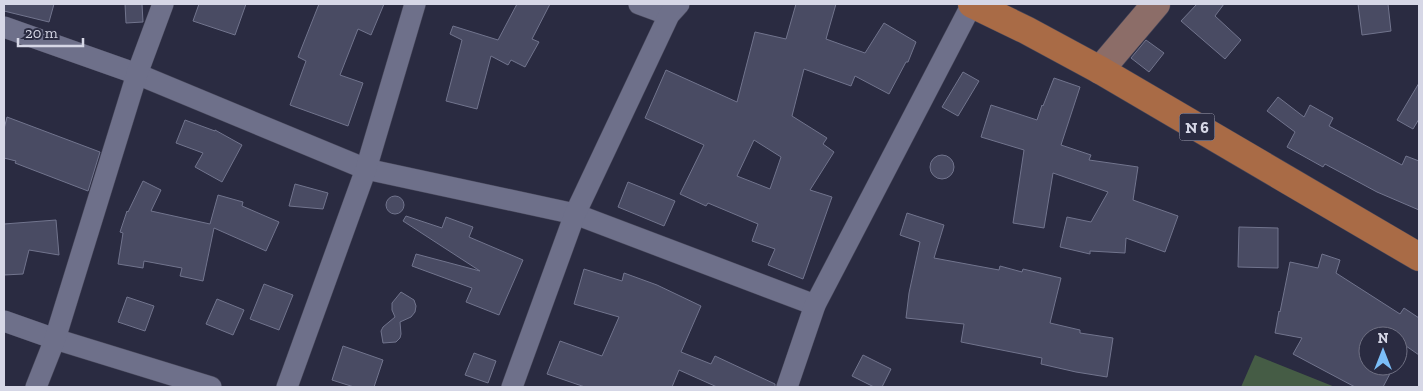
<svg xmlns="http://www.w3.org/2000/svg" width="1423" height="391" viewBox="0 0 1423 391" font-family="'Zilla Slab',serif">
  <rect width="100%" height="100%" fill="#2a2b41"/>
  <polygon fill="#455c45" points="1255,355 1335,387 1241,387"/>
  <g fill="#494b63" stroke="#71748d" fill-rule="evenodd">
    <polygon points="4,4 54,4 49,22 4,11"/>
    <polygon points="125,4 142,4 143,22 126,23"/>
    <polygon points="199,4 246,4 235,35 193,21"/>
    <polygon points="319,4 384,4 371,35 358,29 340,75 363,83 348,126 290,105 306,61 298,57"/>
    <polygon points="517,4 550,4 532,39 539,42 525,67 511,60 508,65 491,56 477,109 446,101 462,40 450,34 453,26 498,40"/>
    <path d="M796 4H836L826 39 865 53 884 23 916 42 908 62H906L889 94 855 76 851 86 804 69 792 116 827 138 823 144 834 152 810 190 832 197 803 279 768 265 775 249 752 241 758 224 708 203 706 206 680 194 704 145 645 118 666 70 737 102 755 32 786 39ZM754 140 781 157 770 189 737 176Z"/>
    <polygon points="1197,4 1224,4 1215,16 1241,40 1225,59 1181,21"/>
    <polygon points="1358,4 1388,4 1391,31 1362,35"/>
    <polygon points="1146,40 1164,53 1149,72 1131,58"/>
    <polygon points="963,72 979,81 958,116 942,107"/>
    <polygon points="1054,78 1080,87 1061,145 1091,155 1089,160 1138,167 1133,200 1178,216 1165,252 1126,238 1125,253 1090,251 1090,254 1060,247 1067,217 1091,222 1108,192 1053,173 1044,228 1013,223 1024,150 981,137 991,105 1037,120 1042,105 1043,106"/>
    <polygon points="1419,83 1419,119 1413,129 1397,120"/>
    <polygon points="1278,97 1304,117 1310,105 1333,118 1329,126 1402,165 1406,156 1419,161 1419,210 1377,192 1325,164 1323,167 1287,147 1295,132 1267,111"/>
    <polygon points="7,117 100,152 88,191 15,163 16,161 4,158 4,129"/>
    <polygon points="185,120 215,131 215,130 242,145 222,182 195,167 203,153 176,143"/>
    <circle cx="942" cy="167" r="12"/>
    <polygon points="143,181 161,190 151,211 210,224 218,195 243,202 242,206 279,222 266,251 214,228 203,281 180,276 182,268 144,261 143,268 118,264 123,233 120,232 127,211 128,212"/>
    <polygon points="628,182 675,201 664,226 618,207"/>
    <polygon points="295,184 328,193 323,209 289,206"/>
    <circle cx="395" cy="205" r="9"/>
    <polygon points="907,213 944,225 934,258 999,270 1000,266 1022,272 1023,269 1061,278 1050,323 1080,330 1080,333 1113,338 1107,377 1076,372 1041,364 1042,358 961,342 964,324 906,318 909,293 920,242 900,235"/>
    <polygon points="406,216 442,228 446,217 473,227 469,237 523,260 499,315 466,302 472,288 412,266 416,254 480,271 403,221"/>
    <polygon points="56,220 59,255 29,250 23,274 4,275 4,224"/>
    <polygon points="1239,227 1278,228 1278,268 1238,267"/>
    <polygon points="1322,254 1340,260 1336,273 1400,314 1404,308 1419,318 1419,355 1406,346 1398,359 1398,336 1368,336 1368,366 1394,366 1383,387 1355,387 1293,354 1302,338 1275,333 1279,311 1280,312 1290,262 1318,268"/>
    <polygon points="584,269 622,281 624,273 657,285 701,306 681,352 711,364 715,356 775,384 775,387 717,387 679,370 672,387 585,387 547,374 560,341 602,356 619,317 574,304"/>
    <polygon points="264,284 293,295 279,330 250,319"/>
    <polygon points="401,292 414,300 416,306 415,312 411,317 400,322 401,334 400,338 396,342 383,343 381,331 383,327 395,317 392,310 392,303"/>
    <polygon points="127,297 154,306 145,331 118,322"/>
    <polygon points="217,299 244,310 233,335 206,324"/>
    <polygon points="343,346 383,360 374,387 354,387 332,380"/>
    <polygon points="474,353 496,361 488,383 465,375"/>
    <polygon points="863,355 891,369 882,387 874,387 852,376"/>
  </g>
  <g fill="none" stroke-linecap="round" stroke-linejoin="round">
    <g stroke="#464659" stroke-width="22">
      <g id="street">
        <polyline points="639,4 669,15"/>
        <polyline points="4,27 137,74 366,169 575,214 815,305"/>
        <polyline points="4,321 55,339 211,387"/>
        <polyline points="36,387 55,339 137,74 163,4"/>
        <polyline points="287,387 366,169 415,4"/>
        <polyline points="512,387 575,214 669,15 679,4"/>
        <polyline points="787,387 815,305 972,4"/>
      </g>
    </g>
    <g stroke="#464659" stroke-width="29">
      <polyline id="secondary" points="1100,70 1156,4"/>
    </g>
    <g stroke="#464659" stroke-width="29">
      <polyline id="primary" points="972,4 1026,30 1100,70 1419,257"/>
    </g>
    <use href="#street" stroke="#6e708a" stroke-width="21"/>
    <use href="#secondary" stroke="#8c6d68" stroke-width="28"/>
    <use href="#primary" stroke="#a96b46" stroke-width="28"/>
  </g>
  <g text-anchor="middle" stroke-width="5" stroke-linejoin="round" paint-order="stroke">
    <rect fill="#2a2b41" stroke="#a2a3b4" stroke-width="1" x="1179.5" y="113.5" width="35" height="27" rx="4"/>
    <g font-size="16" font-weight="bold" fill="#d6d7e6">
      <text x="1197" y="133">N 6</text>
    </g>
  </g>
  <rect width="1423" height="391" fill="none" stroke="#d6d7e6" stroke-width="10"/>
  <g transform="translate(1383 351)"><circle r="24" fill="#2a2b41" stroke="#6f7083"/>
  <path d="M0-4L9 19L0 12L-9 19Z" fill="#7bbef8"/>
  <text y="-8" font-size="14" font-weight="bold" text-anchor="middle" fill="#d6d7e6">N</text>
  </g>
  <path d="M18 38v8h65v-8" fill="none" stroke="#d6d7e6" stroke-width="2.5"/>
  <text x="25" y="38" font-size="15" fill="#d6d7e6" stroke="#2a2b41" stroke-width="4" paint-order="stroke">20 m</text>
</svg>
